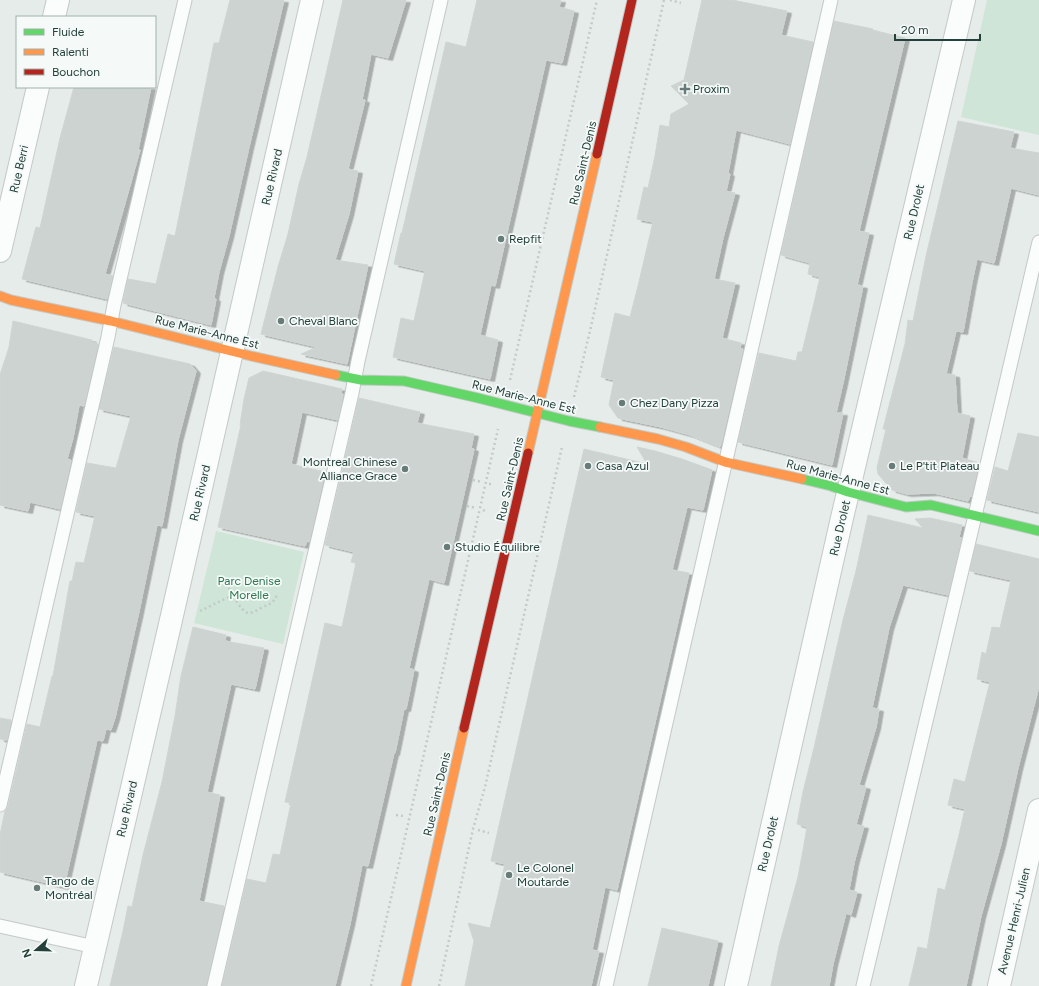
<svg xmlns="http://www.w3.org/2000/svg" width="1039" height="986" viewBox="0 0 1039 986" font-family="Figtree,sans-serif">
  <defs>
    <filter id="shadow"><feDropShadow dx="4.5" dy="2.5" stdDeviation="0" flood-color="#0004"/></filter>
  </defs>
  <rect width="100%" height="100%" fill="#e6ece9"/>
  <g fill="#cfe5d7">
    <polygon points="987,0 1039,0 1039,135 961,117"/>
    <polygon points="216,531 304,552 283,644 194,623"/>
  </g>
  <g fill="#cdd3d1" stroke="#cfd5d2" filter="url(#shadow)">
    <polygon points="230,0 284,0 249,147 229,236 219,272 214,298 216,299 211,325 123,303 128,279 156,284 168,234 175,236 214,43 219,43"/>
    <polygon points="343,0 406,0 388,58 371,54 362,100 365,100 348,169 358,171 349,214 335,260 368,265 347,364 301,354 317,347 261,334 278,267 288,234 299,184 307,157"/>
    <polygon points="477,0 561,0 559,7 574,11 562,63 546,60 495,286 491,285 480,335 498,340 490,379 393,357 401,318 414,321 425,271 394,264 401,233 402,233 446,42 466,47"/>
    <polygon points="702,0 732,0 787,11 781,35 813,42 790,144 736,130 728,173 730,174 726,191 735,193 723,238 714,279 735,283 722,338 741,343 740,349 743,349 722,440 720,447 690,435 661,427 618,418 609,405 614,380 601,377 615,313 630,317 638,286 653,222 637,219 644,187 648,188 655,156 660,125 669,127 671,114 689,104 671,86 684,80"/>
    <polygon points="834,21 873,29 872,30 905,38 859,231 869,233 857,285 863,286 843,383 836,413 843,413 832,465 738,442 759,353 796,361 798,352 802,352 814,303 820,277 808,274 810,263 781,255"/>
    <polygon points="74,87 151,87 138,150 140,150 105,274 113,276 107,299 22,279 36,227 40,228 60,138"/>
    <polygon points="958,121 1014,132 1010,148 1039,153 1039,195 1011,188 994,263 977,259 972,282 963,332 956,331 946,374 955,375 957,413 970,416 962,458 979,463 971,497 970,496 968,501 934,493 907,494 892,490 878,474 877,468 886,429 883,429 905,344 908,320 913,321 926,256"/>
    <polygon points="13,321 92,340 91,342 98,344 84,406 79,405 73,438 67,459 71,460 60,509 30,502 28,511 0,505 0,375 9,347"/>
    <polygon points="114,347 190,364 196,371 178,440 162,526 157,525 138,616 115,718 111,730 106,729 103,741 97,740 64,887 0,872 0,835 5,811 8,807 27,724 40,727 52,676 53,676 70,581 72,581 76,562 84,563 95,516 76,512 87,463 116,468 131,416 99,409"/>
    <polygon points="263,371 342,389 341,394 343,394 338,420 302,412 291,464 325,472 309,542 307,541 305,546 218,527 241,425 240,425 244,399 249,378"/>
    <polygon points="359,398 420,412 417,423 474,434 471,448 474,449 444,583 429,579 409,668 414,670 406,709 404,709 395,753 394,753 368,866 362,865 350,924 335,986 222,986 247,879 266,883 273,854 280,855 291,803 285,802 325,623 342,627 356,563 351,562 354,552 325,545"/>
    <polygon points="1018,433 1039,437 1039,512 987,500 995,467 1008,471"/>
    <polygon points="637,447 655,451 682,459 712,470 703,510 687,507 672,570 689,573 617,890 605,887 592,950 599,951 591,986 465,986 474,941 468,923 490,928 498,895 505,864 491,861 584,449 647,464"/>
    <polygon points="868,515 923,528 915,519 930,518 962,525 959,537 962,538 948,595 903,585 889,628 872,708 879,709 876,727 859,785 866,787 856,825 864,826 854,863 849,890 857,892 851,915 846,913 833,964 829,986 771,986 779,946 798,877 803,850 807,827 797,824 803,792 814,748 843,620 856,571"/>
    <polygon points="976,544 1039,559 1039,686 1018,768 1001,844 981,916 966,986 909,986 918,947 927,949 938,888 945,890 958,839 965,809 948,805 954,779 965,782 990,682 977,679 982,652 986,654 992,627 1000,628 1011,580 970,571"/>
    <polygon points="193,627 226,635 225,641 264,648 255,689 231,684 207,792 220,795 199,901 224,906 206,986 110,986 123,931 128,906 132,907 143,855 162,782 175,716 181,676"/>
    <polygon points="0,718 11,720 7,740 0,739"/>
    <polygon points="662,928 718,941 708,986 648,986"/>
  </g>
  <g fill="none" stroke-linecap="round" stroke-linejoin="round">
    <g stroke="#c3c9c6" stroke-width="15">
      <g id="lane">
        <polyline points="0,805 108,337 114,305 185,0"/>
        <polyline points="0,926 95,947"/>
        <polyline points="214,986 352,393 358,361 441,0"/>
        <polyline points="606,986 831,0"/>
        <polyline points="863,986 978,503 1039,242"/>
      </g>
    </g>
    <g stroke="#c3c9c6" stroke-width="24">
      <g id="street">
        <polyline points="54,17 58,0"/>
        <polyline points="0,251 38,87"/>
        <polyline points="86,986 171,620 312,0"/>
        <polyline points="736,986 842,518 964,0"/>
        <polyline points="999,986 1039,810"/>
      </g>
    </g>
    <g stroke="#c2c9c7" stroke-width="11">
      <g id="fast">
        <polyline points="336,375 361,380 404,381 478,398 569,421 600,427"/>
        <polyline points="802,479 831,486 848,492 906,507 931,505 1039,531"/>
      </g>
    </g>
    <g stroke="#c2c9c7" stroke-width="11">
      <g id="slow">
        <polyline points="0,296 11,300 111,321 251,356 336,375"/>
        <polyline points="600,427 658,439 686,447 725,462 802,479"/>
        <polyline points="528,453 597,154"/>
        <polyline points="406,986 464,728"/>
      </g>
    </g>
    <g stroke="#c2c9c7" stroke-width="11">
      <g id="jam">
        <polyline points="597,154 632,0"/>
        <polyline points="464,728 528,453"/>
      </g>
    </g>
    <g stroke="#c2cbc9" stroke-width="2.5" stroke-dasharray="2 3" stroke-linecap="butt">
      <polyline points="670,0 681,3"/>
      <polyline points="510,380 597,0"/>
      <polyline points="574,397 590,331 664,0"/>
      <polyline points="473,480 482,482"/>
      <polyline points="489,484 491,484"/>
      <polyline points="467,506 476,508"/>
      <polyline points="483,510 485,511"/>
      <path d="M224 579C228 586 241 614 249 613 253 613 257 610 261 608 269 604 273 604 277 595"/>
      <polyline points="200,611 233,595"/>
      <polyline points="396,815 404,816"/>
      <polyline points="478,830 489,833"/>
      <polyline points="371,986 498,429"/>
      <polyline points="439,986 473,829 485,787 562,447"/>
    </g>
    <use href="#lane" stroke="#fbfcfc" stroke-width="13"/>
    <use href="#street" stroke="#fbfcfc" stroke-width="22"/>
    <use href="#fast" stroke="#63d668" stroke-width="9"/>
    <use href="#slow" stroke="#ff974d" stroke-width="9"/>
    <use href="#jam" stroke="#b3261e" stroke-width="9"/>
  </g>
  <g fill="#677c78" stroke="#f5faf8" stroke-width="1.5">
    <path d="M683 83h4v4h4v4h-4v4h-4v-4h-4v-4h4z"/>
    <circle cx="501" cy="239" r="4"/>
    <circle cx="281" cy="321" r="4"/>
    <circle cx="622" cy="403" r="4"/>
    <circle cx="588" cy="466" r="4"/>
    <circle cx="892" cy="466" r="4"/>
    <circle cx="405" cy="469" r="4"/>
    <circle cx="447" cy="547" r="4"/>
    <circle cx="509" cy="875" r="4"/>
    <circle cx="37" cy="888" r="4"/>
  </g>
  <g text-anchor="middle" stroke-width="3.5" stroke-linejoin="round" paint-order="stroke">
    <g font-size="12" fill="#23403b" stroke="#f5faf8" text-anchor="start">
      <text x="693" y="93">Proxim</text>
      <text x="509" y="243">Repfit</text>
      <text x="289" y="325">Cheval Blanc</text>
      <text x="630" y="407">Chez Dany Pizza</text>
      <text x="397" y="466" text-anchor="end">Montreal Chinese<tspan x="397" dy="14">Alliance Grace</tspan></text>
      <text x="596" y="470">Casa Azul</text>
      <text x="900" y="470">Le P'tit Plateau</text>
      <text x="455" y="551">Studio Équilibre</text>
      <text x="517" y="872">Le Colonel<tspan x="517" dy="14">Moutarde</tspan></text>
      <text x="45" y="885">Tango de<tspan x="45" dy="14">Montréal</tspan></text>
    </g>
    <g font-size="12" fill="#23403b" stroke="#f5faf8">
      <text transform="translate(583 163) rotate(-77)" y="4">Rue Saint-Denis</text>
      <text transform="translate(19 169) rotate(-77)" y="4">Rue Berri</text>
      <text transform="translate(272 177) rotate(-77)" y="4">Rue Rivard</text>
      <text transform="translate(914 212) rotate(-77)" y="4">Rue Drolet</text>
      <text transform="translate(207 332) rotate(14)" y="4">Rue Marie-Anne Est</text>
      <text transform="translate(524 397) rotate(14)" y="4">Rue Marie-Anne Est</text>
      <text transform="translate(838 477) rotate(15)" y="4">Rue Marie-Anne Est</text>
      <text transform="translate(510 479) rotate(-77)" y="4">Rue Saint-Denis</text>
      <text transform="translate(200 493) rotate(-77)" y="4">Rue Rivard</text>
      <text transform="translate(840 528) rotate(-77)" y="4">Rue Drolet</text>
      <text transform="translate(437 794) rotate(-77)" y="4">Rue Saint-Denis</text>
      <text transform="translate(127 809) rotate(-77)" y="4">Rue Rivard</text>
      <text transform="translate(768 844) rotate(-77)" y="4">Rue Drolet</text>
      <text transform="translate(1014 921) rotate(-77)" y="4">Avenue Henri-Julien</text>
    </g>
    <g font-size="12" fill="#2d7750" stroke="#f5faf8">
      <text x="249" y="585">Parc Denise<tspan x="249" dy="14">Morelle</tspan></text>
    </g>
  </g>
  <rect x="16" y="16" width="140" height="72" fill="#f5faf8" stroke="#a1b0ac"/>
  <rect x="24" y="29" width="20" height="6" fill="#63d668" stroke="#a1b0ac"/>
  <text x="52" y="36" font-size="12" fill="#23403b">Fluide</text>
  <rect x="24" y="49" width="20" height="6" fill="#ff974d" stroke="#a1b0ac"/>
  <text x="52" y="56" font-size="12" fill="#23403b">Ralenti</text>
  <rect x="24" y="69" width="20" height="6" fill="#b3261e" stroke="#a1b0ac"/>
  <text x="52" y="76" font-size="12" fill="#23403b">Bouchon</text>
  <g transform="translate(36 950) rotate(250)" stroke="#f5faf8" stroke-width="3" paint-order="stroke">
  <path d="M0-3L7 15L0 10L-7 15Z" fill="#23403b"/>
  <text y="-6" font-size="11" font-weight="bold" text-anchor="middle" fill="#23403b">N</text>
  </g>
  <path d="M895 34v6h85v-6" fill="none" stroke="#23403b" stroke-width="2"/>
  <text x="901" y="34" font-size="12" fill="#23403b" stroke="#f5faf8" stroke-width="3" paint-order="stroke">20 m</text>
</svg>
